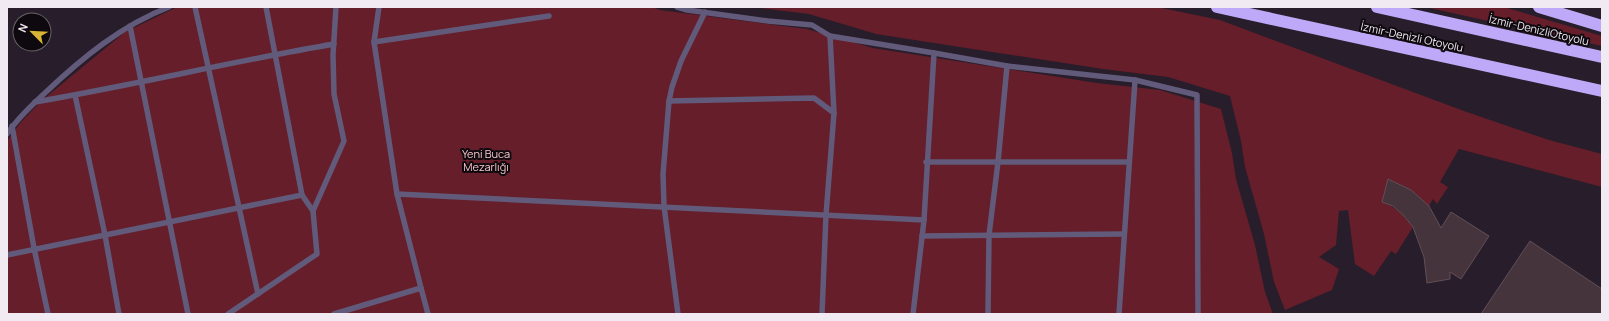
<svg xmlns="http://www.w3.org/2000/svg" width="1609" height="321" viewBox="0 0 1609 321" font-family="Manrope,sans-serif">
  <rect width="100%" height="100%" fill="#281d2a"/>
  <g fill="#651e2a">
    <polygon points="177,7 652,7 660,10 807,29 873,48 1097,83 1160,90 1221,109 1232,153 1236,179 1255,245 1265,292 1273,314 7,314 7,141 20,123 40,102 125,32"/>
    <path d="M751 7H1157L1220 20 1464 111 1549 140 1602 154V187L1459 149 1440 182 1448 187 1437 204 1433 199 1429 206 1411 190 1388 179 1382 202C1396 207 1404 215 1413 227L1396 254 1391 251 1374 276 1355 264 1348 210 1339 211 1336 245 1319 257 1339 269 1332 290 1285 310 1274 282 1264 234 1245 167 1241 141 1230 96 1168 77 1103 69 876 34 809 14Z"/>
    <polygon points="1425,7 1504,7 1602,36 1602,46"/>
  </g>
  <g fill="#45343c" stroke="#624f58">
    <polygon points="1388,179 1411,190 1429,206 1441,228 1451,212 1489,236 1461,279 1450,272 1450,279 1427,283 1424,257 1413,227 1404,216 1393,206 1382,202"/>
    <polygon points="1530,241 1602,289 1602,314 1481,314"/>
  </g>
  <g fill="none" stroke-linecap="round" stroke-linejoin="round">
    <g stroke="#625a7a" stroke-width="5.5">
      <polyline points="195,7 258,294"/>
      <polyline points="266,7 302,195 313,211"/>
      <polyline points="677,7 687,10 768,21 812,25 830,36 834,113"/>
      <polyline points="130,26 188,314"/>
      <polyline points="830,36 934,53 924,220"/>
      <polyline points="374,42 379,7"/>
      <polyline points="934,53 1007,66 1135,80 1197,95 1198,314"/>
      <polyline points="75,95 105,235 119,314"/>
      <polyline points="669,101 814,98 834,113 826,215 822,314"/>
      <path d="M35 102C135 85 234 61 334 44"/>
      <polyline points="12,126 34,248 48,314"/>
      <path d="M7 134C18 118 32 105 46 92 82 58 122 25 169 7"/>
      <polyline points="926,162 1128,162"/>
      <polyline points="397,194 924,220 913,314"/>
      <polyline points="922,236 1124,234"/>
      <polyline points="7,255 302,195"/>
      <polyline points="421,288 397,194 374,42 549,16"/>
      <polyline points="228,314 317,254 313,211 344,141 334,94 333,55 336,7"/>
      <polyline points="334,314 421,288 428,314 427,314"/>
      <polyline points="678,314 664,206 663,174 669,101 672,87 681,61 705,12"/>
      <polyline points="988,314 989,235 998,162 1007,66"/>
      <polyline points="1119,314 1135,80"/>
    </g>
    <g stroke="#bea9f8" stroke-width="12">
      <polyline points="1217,7 1602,91"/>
      <polyline points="1377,7 1602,57"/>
      <polyline points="1539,7 1602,26"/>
    </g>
  </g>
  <g text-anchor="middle" stroke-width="4" stroke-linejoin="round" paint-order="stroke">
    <g font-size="11" fill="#f2eaf3" stroke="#0e090f">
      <text transform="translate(1539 30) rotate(13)" y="4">İzmir-DenizliOtoyolu</text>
      <text transform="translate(1412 37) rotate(12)" y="4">İzmir-Denizli Otoyolu</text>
    </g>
    <g font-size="11" fill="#f8c6c9" stroke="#0e090f">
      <text x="486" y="158">Yeni Buca<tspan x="486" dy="13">Mezarlığı</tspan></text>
    </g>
  </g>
  <rect width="1609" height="321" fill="none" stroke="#f2eaf3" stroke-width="16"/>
  <g transform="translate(32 32) rotate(294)"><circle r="19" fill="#0e090f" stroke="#69636a"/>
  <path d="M0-3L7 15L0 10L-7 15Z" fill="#d8b434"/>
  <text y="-6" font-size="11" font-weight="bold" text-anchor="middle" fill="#f2eaf3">N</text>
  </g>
</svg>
